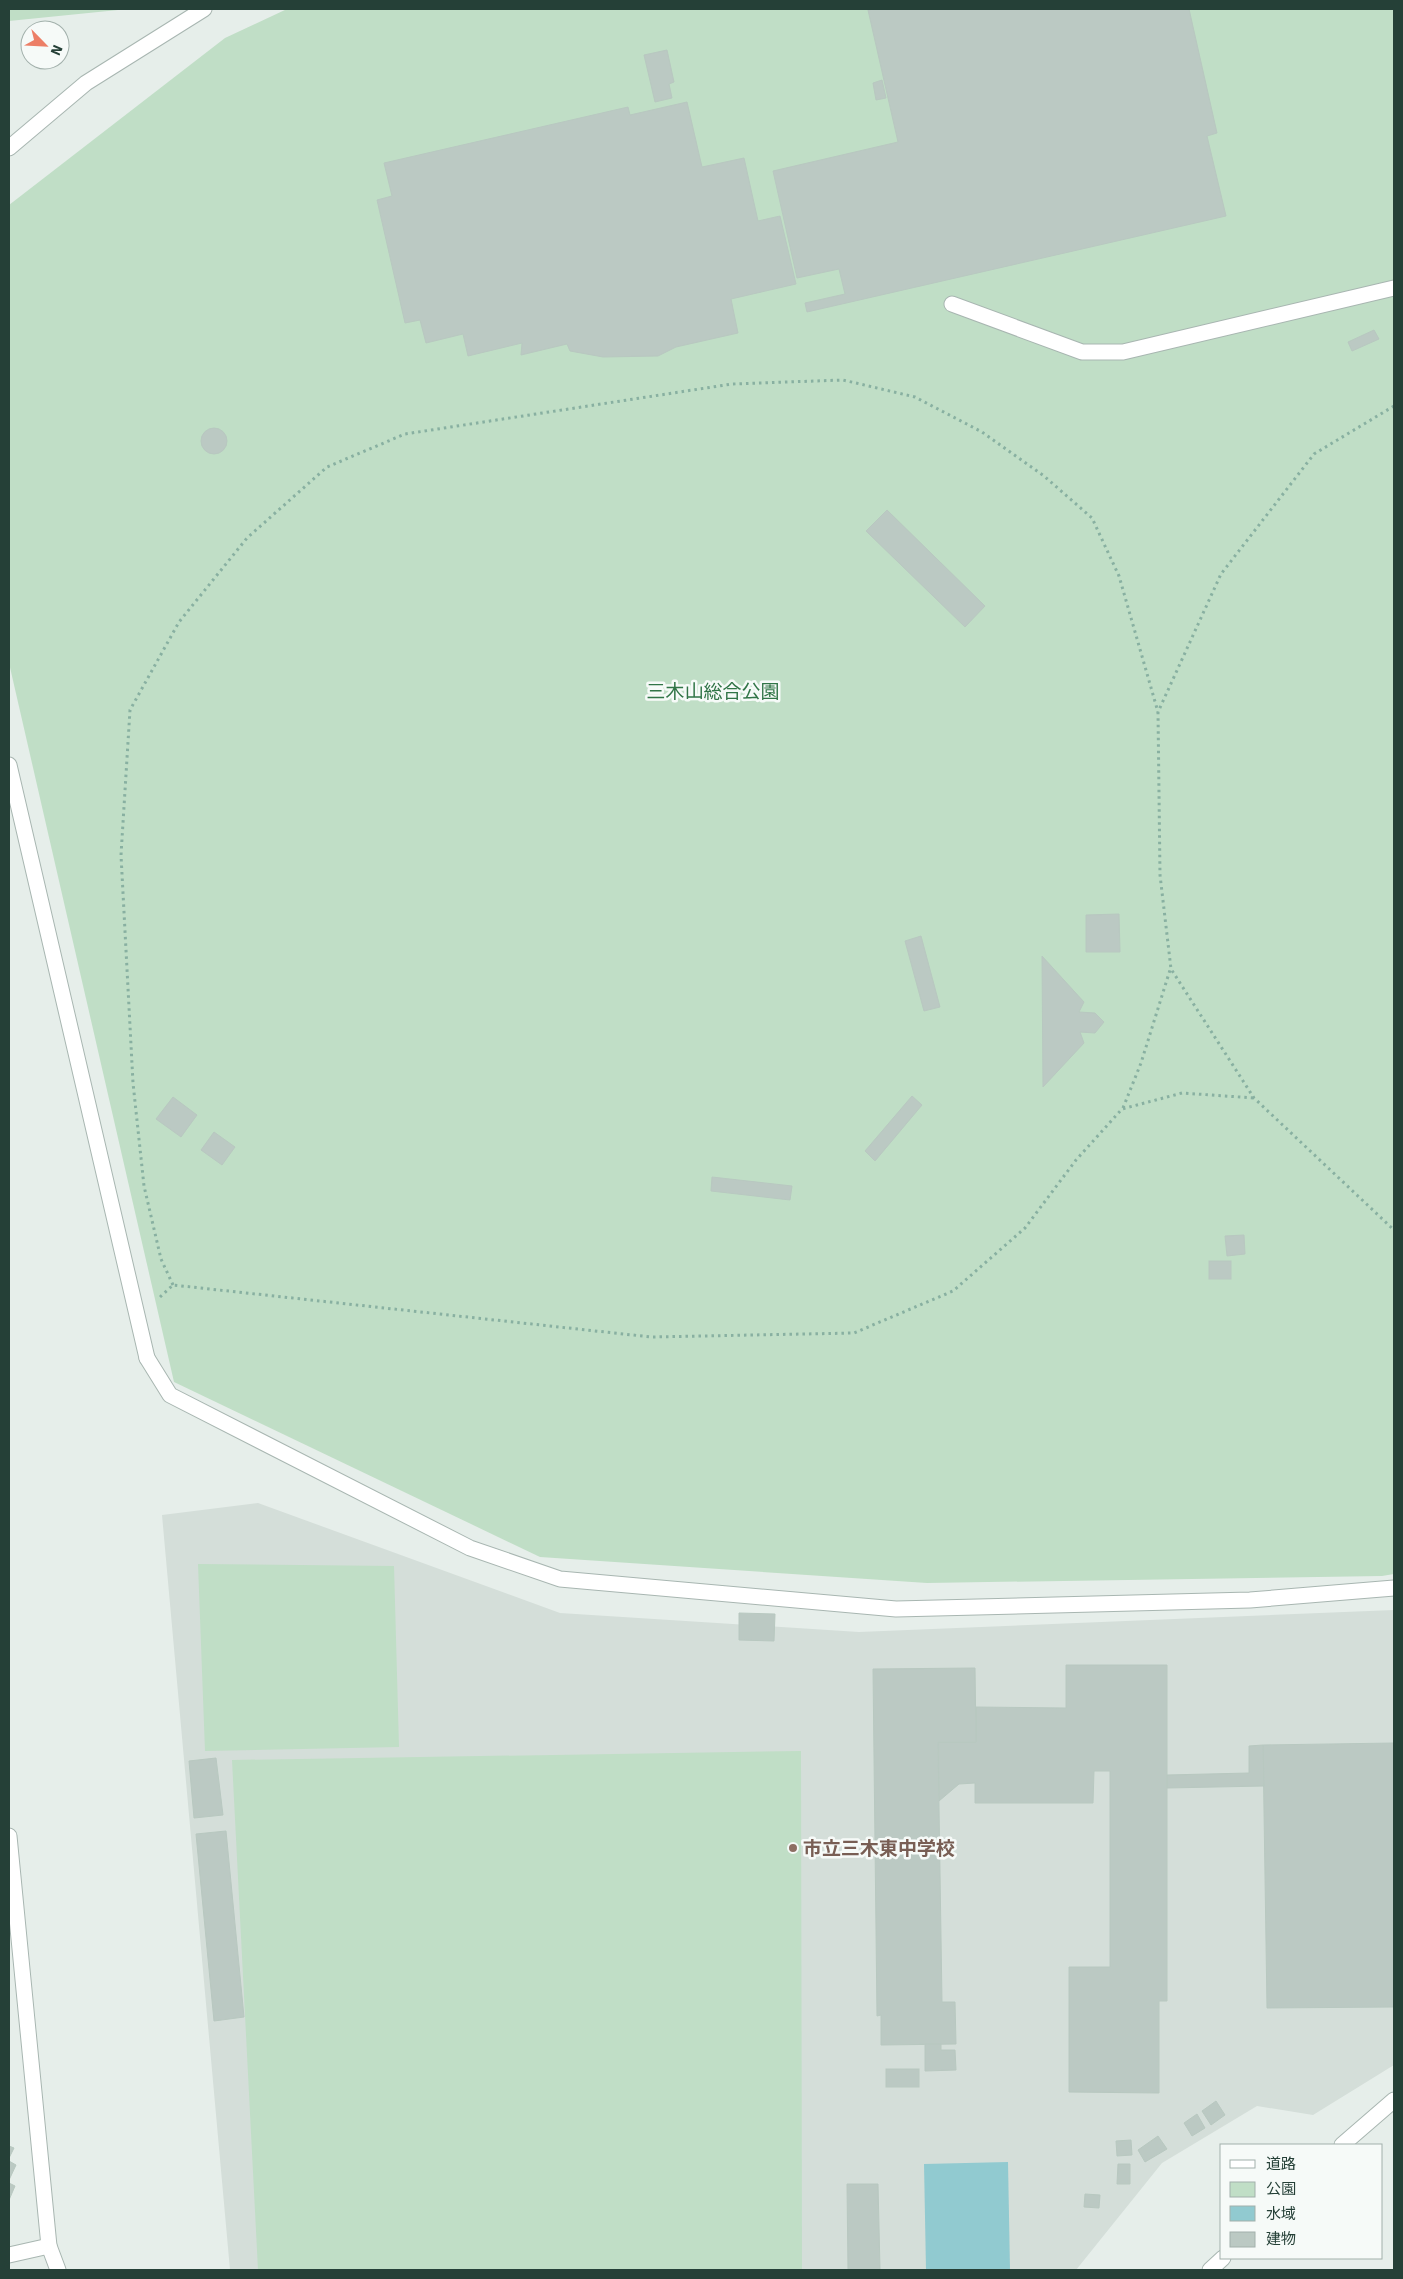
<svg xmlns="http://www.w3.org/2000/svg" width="1403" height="2279" viewBox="0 0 1403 2279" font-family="Signika,'Noto Sans JP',sans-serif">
  <rect width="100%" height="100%" fill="#e6eeea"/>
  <polygon fill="#d4ded9" points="258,1503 560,1613 859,1632 1394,1610 1394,2065 1313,2115 1257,2106 1162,2163 1076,2270 230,2270 162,1515"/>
  <g fill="#c0dec6">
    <polygon points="9,9 128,9 9,21"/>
    <polygon points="287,9 1394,9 1394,1574 1382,1576 927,1583 540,1557 174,1382 9,663 9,205 225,38"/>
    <polygon points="198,1564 394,1566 399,1747 205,1751"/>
    <polygon points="801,1751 802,2270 258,2270 232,1760"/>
  </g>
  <polygon fill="#91cad0" points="1008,2162 1010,2270 926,2270 924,2164"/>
  <g fill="#bbc9c3" stroke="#b8c8c0">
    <polygon points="874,9 1189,9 1217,133 1207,136 1226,216 807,312 805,303 845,294 839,269 797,278 773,171 898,142 868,10"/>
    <polygon points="667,50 674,82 669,84 672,98 655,102 644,55"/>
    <polygon points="882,80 886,98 876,100 873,83"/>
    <polygon points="687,102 702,167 744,158 758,221 780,216 796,284 731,299 738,333 676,347 658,356 603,357 570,351 567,344 521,355 522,343 468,356 463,334 426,343 420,320 405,323 377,200 392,196 384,163 628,107 630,115"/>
    <polygon points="1374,330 1379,339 1352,351 1348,342"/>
    <circle cx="214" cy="441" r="13"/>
    <polygon points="887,510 985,606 965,627 866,531"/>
    <polygon points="1119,914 1120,952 1086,952 1086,915"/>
    <polygon points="921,936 940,1007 924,1011 905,941"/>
    <polygon points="1042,956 1084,1002 1079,1012 1095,1013 1104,1022 1095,1033 1080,1032 1084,1043 1043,1087"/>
    <polygon points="912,1096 922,1105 875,1161 865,1151"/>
    <polygon points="173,1097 197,1115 181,1137 156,1119"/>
    <polygon points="214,1132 235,1147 222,1165 201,1150"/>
    <polygon points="712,1177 792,1186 790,1200 711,1191"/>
    <polygon points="1244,1235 1245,1254 1227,1256 1225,1236"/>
    <rect x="1209" y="1261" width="22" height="18"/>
    <polygon points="739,1613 775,1614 774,1641 739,1640"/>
    <polygon points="1066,1665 1167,1665 1167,2001 1159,2001 1159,2093 1069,2092 1069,1967 1110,1967 1110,1771 1094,1771 1093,1803 975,1803 975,1783 959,1784 939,1801 938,1742 976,1742 976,1707 1066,1708"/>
    <polygon points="975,1668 976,1742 938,1742 942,2002 955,2002 956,2044 881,2045 881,2015 877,2016 873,1669"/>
    <polygon points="1394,1743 1394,2007 1267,2008 1263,1745"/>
    <polygon points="1263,1745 1264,1786 1167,1788 1167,1775 1249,1773 1249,1746"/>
    <polygon points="216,1758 223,1815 194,1818 189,1761"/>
    <polygon points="226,1831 244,2017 214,2021 196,1834"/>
    <polygon points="925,2044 941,2044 941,2050 955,2050 956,2070 925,2071"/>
    <rect x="886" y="2069" width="33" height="18"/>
    <polygon points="1216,2101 1225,2115 1211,2125 1202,2111"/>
    <polygon points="1197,2114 1205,2128 1192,2136 1184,2123"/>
    <polygon points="1158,2136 1167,2149 1145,2162 1138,2150"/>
    <polygon points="1131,2140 1132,2155 1117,2156 1116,2141"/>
    <polygon points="9,2146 14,2148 9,2158"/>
    <polygon points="9,2161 16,2165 9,2180"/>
    <polygon points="1118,2164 1130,2164 1130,2184 1117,2184"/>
    <polygon points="9,2183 15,2186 9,2200"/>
    <polygon points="847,2184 878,2184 880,2270 848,2270"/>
    <polygon points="1085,2194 1100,2195 1099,2208 1084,2207"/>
  </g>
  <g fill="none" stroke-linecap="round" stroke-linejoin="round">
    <g stroke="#a8b6b1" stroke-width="17">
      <polyline id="service" points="147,1358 170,1395 470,1548 560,1579 896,1609 1250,1600 1394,1588"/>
    </g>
    <g stroke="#a8b6b1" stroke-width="17">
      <polyline id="pedestrian" points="49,2246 58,2270"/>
    </g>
    <g stroke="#a8b6b1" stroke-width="17">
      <g id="minor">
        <polyline points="952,304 1082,352 1123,352 1394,288"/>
        <polyline points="9,765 147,1358"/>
        <polyline points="9,1836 49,2246 9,2255"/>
      </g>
    </g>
    <g stroke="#a8b6b1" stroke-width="17">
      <g id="tertiary">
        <polyline points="9,148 86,83 204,9"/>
        <polyline points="1342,2145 1394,2100"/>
        <polyline points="1210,2270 1223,2258"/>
      </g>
    </g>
    <g stroke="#88b0a1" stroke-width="3" stroke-dasharray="2.5 4" stroke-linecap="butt">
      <polyline points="1394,406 1314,454 1221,574 1158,712 1160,875 1171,969 1254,1098 1394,1230"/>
      <polyline points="1123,1108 1141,1063 1170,970"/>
      <polyline points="173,1285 161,1259 144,1186 133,1083 121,855 130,710 179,622 247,538 327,467 405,434 732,384 843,380 915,397 982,432 1044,476 1092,518 1119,576 1158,712"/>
      <polyline points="160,1297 173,1285 651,1337 854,1333 953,1291 1025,1228 1076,1160 1122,1109 1182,1093 1254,1098"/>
    </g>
    <use href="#service" stroke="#fff" stroke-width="15"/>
    <use href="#pedestrian" stroke="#fff" stroke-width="15"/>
    <use href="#minor" stroke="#fff" stroke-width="15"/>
    <use href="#tertiary" stroke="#fff" stroke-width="15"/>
  </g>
  <circle fill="#8d6e63" stroke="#f6faf8" stroke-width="2" cx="793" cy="1848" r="5"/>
  <g text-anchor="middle" stroke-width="5" stroke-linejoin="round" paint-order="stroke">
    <g font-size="19" fill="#317547" stroke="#f6faf8">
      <text x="713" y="698">三木山総合公園</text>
    </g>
    <g font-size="19" font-weight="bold" fill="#785e54" stroke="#f6faf8" text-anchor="start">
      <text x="803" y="1855">市立三木東中学校</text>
    </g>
  </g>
  <rect width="1403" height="2279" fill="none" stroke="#254037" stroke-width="20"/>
  <rect x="1220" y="2144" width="162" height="115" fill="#f6faf8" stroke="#a2b0ab"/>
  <rect x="1230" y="2160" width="25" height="8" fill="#ffffff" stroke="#a2b0ab"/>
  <text x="1266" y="2169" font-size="15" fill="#254037">道路</text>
  <rect x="1230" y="2182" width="25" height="15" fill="#c0dec6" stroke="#a2b0ab"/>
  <text x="1266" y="2194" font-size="15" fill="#254037">公園</text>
  <rect x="1230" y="2206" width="25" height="15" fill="#91cad0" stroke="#a2b0ab"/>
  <text x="1266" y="2219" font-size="15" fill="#254037">水域</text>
  <rect x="1230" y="2232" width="25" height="15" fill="#bbc9c3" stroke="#a2b0ab"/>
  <text x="1266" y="2244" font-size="15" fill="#254037">建物</text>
  <g transform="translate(45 45) rotate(114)"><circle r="24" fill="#f6faf8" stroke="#a2b0ab"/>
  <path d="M0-4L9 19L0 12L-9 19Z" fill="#ec7e66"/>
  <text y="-8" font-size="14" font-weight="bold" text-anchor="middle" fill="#254037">N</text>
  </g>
</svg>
